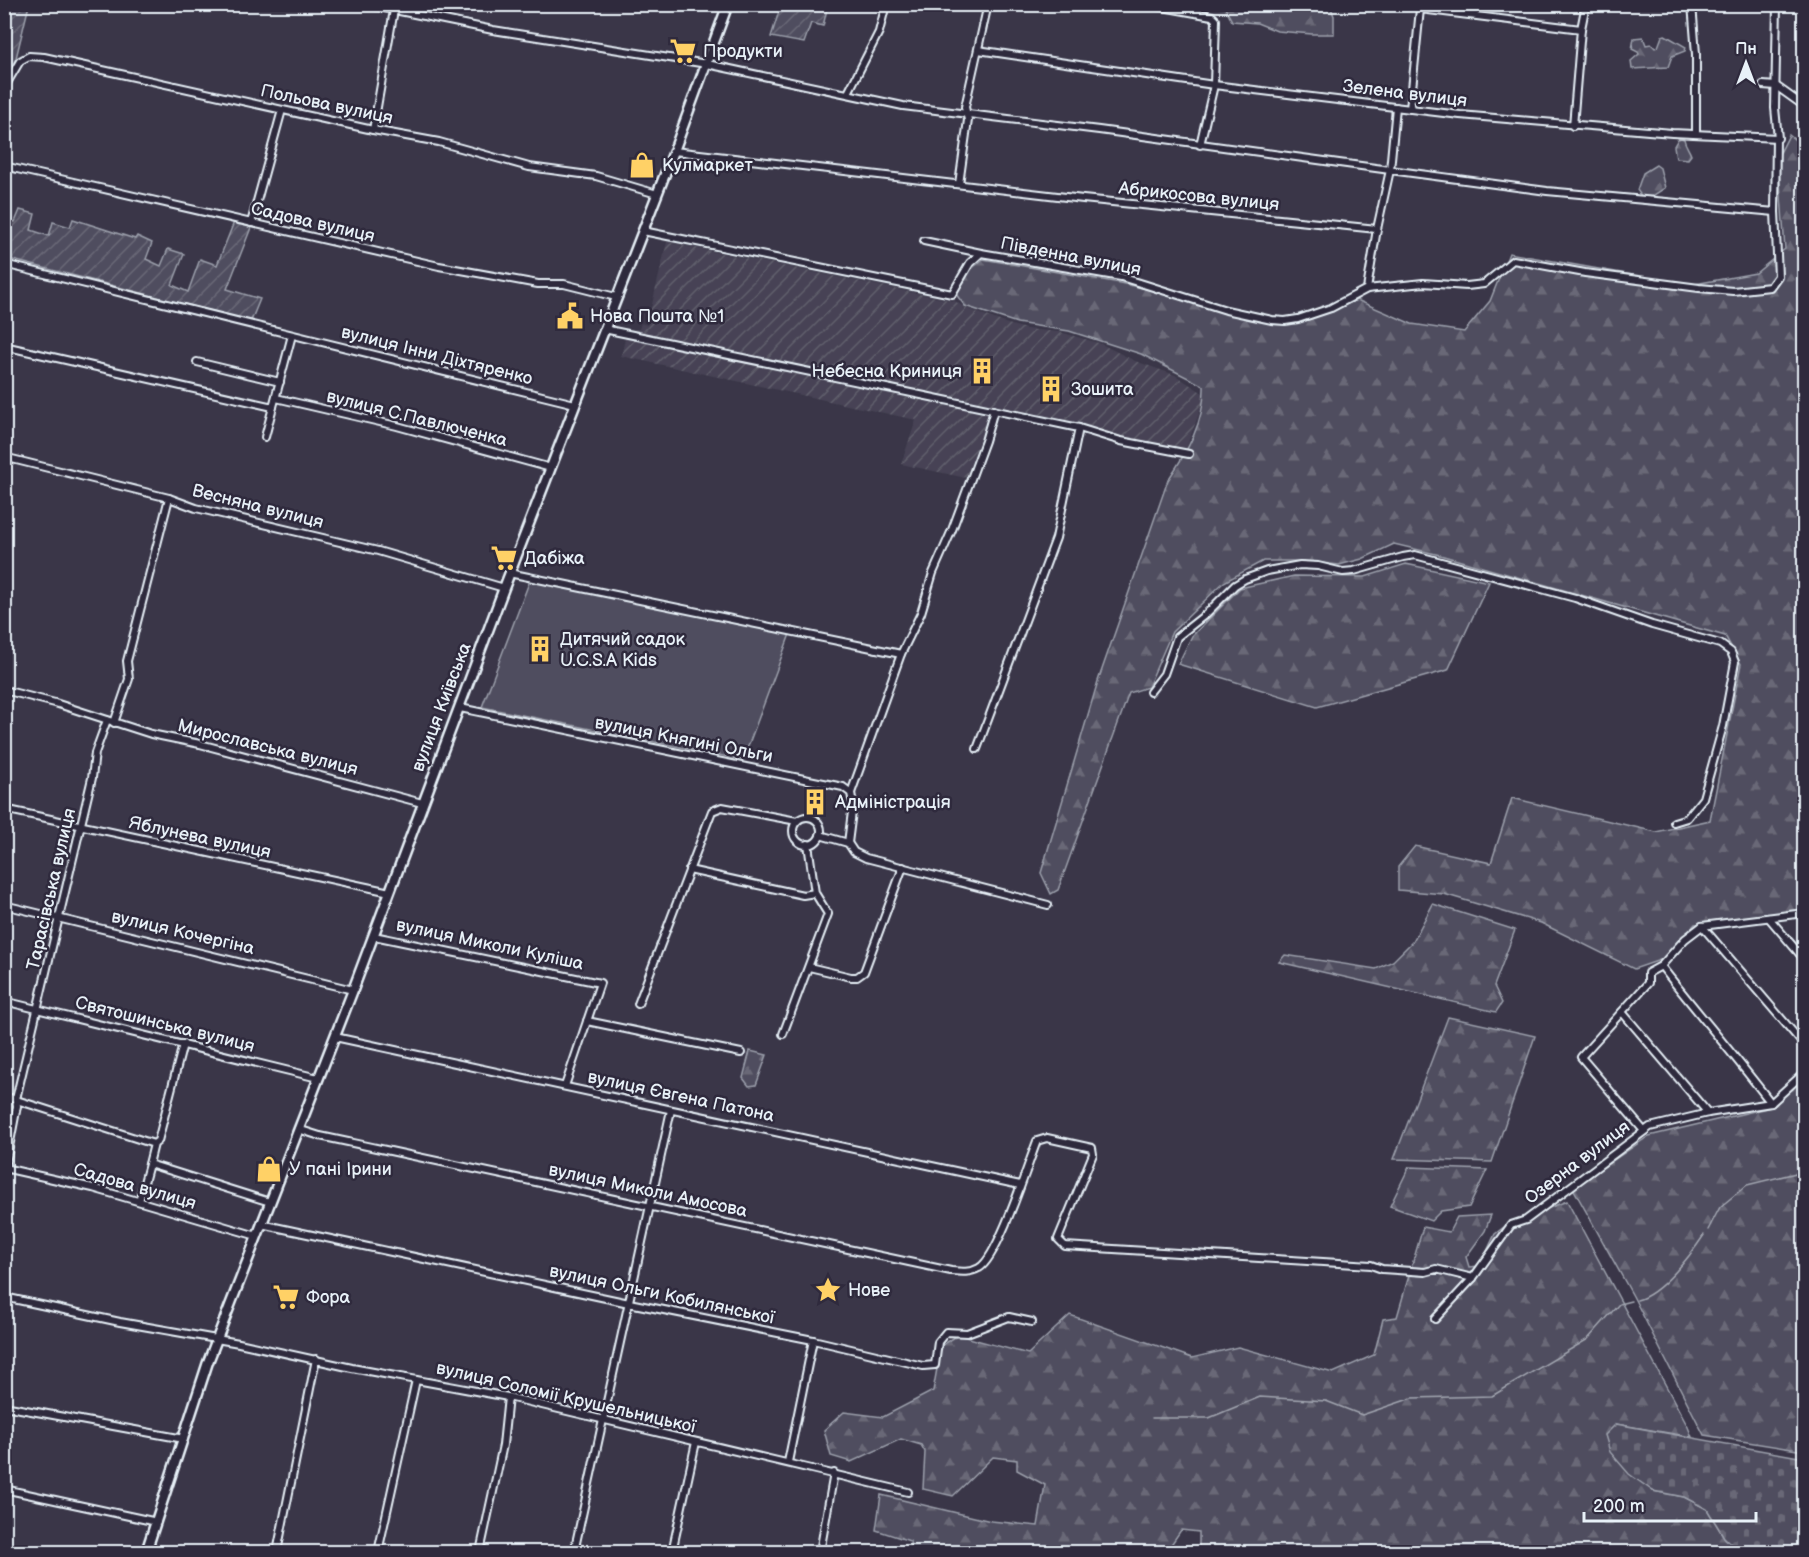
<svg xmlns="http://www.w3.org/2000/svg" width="1809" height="1557" viewBox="0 0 1809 1557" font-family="'Balsamiq Sans',sans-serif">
  <defs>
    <pattern id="industrial-furrows" width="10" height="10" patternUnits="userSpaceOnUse" patternTransform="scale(1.5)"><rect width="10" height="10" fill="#464354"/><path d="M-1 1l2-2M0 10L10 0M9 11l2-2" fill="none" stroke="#615f6d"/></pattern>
    <pattern id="forest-firs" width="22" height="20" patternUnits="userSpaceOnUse" patternTransform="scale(1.5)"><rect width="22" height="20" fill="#504e5f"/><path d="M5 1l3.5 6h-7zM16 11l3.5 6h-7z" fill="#696877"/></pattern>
    <pattern id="cemetery-stones" width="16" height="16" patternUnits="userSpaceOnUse" patternTransform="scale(1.5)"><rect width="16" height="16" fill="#504e5f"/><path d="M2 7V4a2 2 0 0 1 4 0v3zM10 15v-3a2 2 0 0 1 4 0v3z" fill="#696877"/></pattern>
    <pattern id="garden-furrows" width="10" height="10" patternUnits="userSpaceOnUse" patternTransform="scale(1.5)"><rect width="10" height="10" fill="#504e5f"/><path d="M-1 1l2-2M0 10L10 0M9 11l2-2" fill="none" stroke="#696877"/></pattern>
  </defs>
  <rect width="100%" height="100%" fill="#3a3648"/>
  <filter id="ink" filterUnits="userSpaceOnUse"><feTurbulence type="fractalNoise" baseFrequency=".0167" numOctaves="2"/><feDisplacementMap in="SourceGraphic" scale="12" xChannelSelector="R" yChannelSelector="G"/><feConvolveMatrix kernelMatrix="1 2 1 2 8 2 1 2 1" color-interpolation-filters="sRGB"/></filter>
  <g filter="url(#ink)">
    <polygon fill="url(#industrial-furrows)" points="667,242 955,301 964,307 1005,323 1026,329 1060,332 1099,343 1135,361 1175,375 1206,395 1185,451 1119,438 1116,442 1070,430 988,412 982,434 966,478 901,464 916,420 621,356 627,330 639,329 641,323 647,325"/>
    <g fill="url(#forest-firs)" stroke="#9ca0ac" stroke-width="1.5">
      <polygon points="1197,5 1330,5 1334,16 1334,34 1312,34 1277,31 1257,23 1232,21 1225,8"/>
      <polygon points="1665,35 1686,47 1685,51 1672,56 1668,67 1632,69 1631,61 1639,54 1638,52 1632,49 1634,38 1643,37 1646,45 1651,44 1655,48 1658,47 1662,36"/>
      <path d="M1789 135 1804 147V916L1695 924 1663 959 1634 969 1541 923 1444 894 1398 890V867L1415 846 1491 863 1512 798 1656 832 1710 820 1741 664 1725 636 1440 555 1394 544 1362 559 1339 565 1304 561H1263L1224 582 1172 632 1148 687 1129 693 1058 890 1051 894 1041 873 1098 681 1168 480C1187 452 1205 421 1204 386L1141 354 1069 331 1017 323 965 306 955 293 968 272 983 259 1120 283 1271 316 1298 319 1323 314 1357 300 1412 324 1464 332 1490 301 1509 253 1689 285 1756 273 1785 249 1778 157Z"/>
      <path d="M1681 138 1684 139C1685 145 1689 149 1691 155L1688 159 1676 158 1674 146 1678 139Z"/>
      <polygon points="1656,165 1660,168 1665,188 1651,197 1642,197 1637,190 1643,173"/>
      <polygon points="1406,564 1489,582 1448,670 1317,707 1178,664 1192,636 1240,588 1294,576 1365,577"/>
      <polygon points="1433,904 1515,930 1494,986 1502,1003 1496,1012 1279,962 1285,955 1376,969 1393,961 1413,941"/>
      <polygon points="1448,1017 1535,1036 1492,1162 1394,1159"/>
      <polygon points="750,1051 767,1055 756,1085 749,1086 743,1078"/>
      <polygon points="1804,1077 1804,1451 1704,1435 1633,1296 1573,1188 1649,1136 1771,1107"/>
      <polygon points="1409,1167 1487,1170 1469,1207 1441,1211 1431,1221 1390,1206"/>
      <polygon points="1567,1201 1688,1427 1692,1437 1616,1424 1653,1491 1684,1497 1707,1509 1724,1537 1739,1552 1190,1552 1199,1549 1199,1532 1181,1530 1166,1552 911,1552 910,1541 876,1530 881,1495 991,1521 1038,1526 1045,1485 1017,1470 1017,1460 993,1457 953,1496 923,1489 925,1452 921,1445 901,1439 851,1462 831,1456 824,1430 844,1412 883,1417 933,1391 941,1346 958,1335 1028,1354 1070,1315 1192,1358 1238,1347 1333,1373 1374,1355 1383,1319 1397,1317 1423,1227 1449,1232 1457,1217 1491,1215 1485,1231 1466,1257 1469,1267 1480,1266 1495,1234 1508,1224"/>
    </g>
    <polygon fill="url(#cemetery-stones)" stroke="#9ca0ac" stroke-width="1.5" points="1616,1424 1804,1458 1804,1552 1739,1552 1724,1537 1707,1509 1684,1497 1653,1491 1629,1474 1610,1452 1605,1435"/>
    <g fill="url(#garden-furrows)" stroke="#9ca0ac" stroke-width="1.5">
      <polygon points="4,5 29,5 16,58 9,74 5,73"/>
      <polygon points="781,5 781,4 828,5 823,26 811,23 804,43 771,37"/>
      <polygon points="20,210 35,214 31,230 49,236 53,222 70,227 73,219 135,239 137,236 152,243 146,259 161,266 168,249 184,254 172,285 188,292 200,259 217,265 234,222 252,225 227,289 260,299 251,321 5,258 4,220 15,222"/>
    </g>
    <polygon fill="#504e5f" stroke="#9ca0ac" stroke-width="1.5" points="530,580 790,634 743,760 482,707"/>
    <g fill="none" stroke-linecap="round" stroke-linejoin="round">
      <g stroke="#a2a6b1" stroke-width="1.5">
        <polyline points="1708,1230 1720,1207 1747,1185 1804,1171"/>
        <path d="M1637 1300C1661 1294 1690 1256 1704 1235"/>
        <polyline points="1152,1418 1209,1418 1260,1397 1326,1401 1362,1415 1412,1398 1492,1396 1588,1339 1619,1304 1631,1301"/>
      </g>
      <g stroke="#e8f1f8" stroke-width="10">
        <g id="street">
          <polyline points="365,4 493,30 707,64 903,106 1099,130 1390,170 1396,107"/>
          <polyline points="1146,4 1212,16 1216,20 1214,85 1200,145"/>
          <polyline points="1692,4 1696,54 1696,134"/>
          <polyline points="978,50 1214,85 1460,115 1672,133 1778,138 1775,108 1777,4"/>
          <polyline points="1763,85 1776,86 1804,106"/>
          <polyline points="4,88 20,61 29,56 44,57 373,130 439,142 529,167 596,176 657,194"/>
          <polyline points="848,93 879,32 886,4"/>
          <polyline points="1410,109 1420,9 1581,29"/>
          <polyline points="1573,126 1581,29 1586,4"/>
          <polyline points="373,130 394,10"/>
          <polyline points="674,151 1083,199 1377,229 1390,170 1547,191 1775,212"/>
          <polyline points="4,166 439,266 538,284 564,284 616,297"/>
          <polyline points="959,184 968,120 965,107 988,4"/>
          <polyline points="251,223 282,110"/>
          <polyline points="643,231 952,294 970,263 981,253 1121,277 1226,310 1272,320 1285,321 1298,319 1331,308 1367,289 1423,283 1467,286 1484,284 1513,260 1585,273 1699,288 1733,291 1770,287 1778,276 1775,212 1776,138"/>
          <polyline points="924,241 981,253"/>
          <polyline points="4,264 575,404"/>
          <polyline points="1367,289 1377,229"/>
          <polyline points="604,329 1079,428 1121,441 1189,454"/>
          <polyline points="4,346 273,407"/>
          <polyline points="197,362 280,382"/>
          <polyline points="276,398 397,426 551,468"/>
          <polyline points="265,437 292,335"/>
          <polyline points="4,457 169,498 196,508 378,551 504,588"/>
          <polyline points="509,573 901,654"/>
          <polyline points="4,690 55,703 151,734 200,744 422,803"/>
          <polyline points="1150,692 1164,674 1177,637 1206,614 1235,585 1245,579 1267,571 1300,565 1318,566 1343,572 1354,571 1403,557 1415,555 1575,598 1652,625 1720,644 1731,652 1735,662 1723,726 1703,798 1687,818 1674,822"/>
          <polyline points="460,708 843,787 851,793 853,804 848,843"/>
          <polyline points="114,723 129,679 127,661 169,498"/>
          <polyline points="977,749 1056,538 1079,428"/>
          <polyline points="851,793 901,654 921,613 933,573 952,530 985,441 994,410"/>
          <polyline points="4,809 390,892"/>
          <circle cx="807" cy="831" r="14"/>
          <polyline points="820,835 848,843 854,852 866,858 1048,905"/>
          <polyline points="689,870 803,895 815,893"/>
          <polyline points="4,905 353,990"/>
          <polyline points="1769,918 1804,959"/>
          <polyline points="1702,926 1804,1045"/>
          <polyline points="374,936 600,983 565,1086"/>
          <path d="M1661 966C1697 1012 1735 1056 1771 1103"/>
          <polyline points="809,967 851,977 857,977 864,972 903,867"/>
          <polyline points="4,1001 318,1078"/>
          <polyline points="638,1004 712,811 722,807 797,821"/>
          <polyline points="1622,1012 1708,1113"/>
          <polyline points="587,1021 741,1053"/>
          <polyline points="783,1034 828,914 815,893 808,844"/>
          <polyline points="335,1037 1020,1185"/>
          <polyline points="4,1096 154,1144 149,1164 270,1202"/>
          <path d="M298 1129 320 1136 951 1271C961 1272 970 1273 979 1268 998 1258 1028 1164 1037 1141L1047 1138 1092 1148 1093 1154 1058 1239 1065 1246 1371 1265 1382 1269 1397 1270 1425 1272 1436 1269 1473 1278"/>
          <polyline points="1644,1131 1581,1057 1648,983 1648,973 1661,966 1685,939 1702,926 1804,913"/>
          <polyline points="154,1144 158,1141 183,1044"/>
          <polyline points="4,1168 93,1188 257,1236"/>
          <polyline points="5,1168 17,1106 16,1099 92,778 95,753 107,720"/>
          <polyline points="139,1201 149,1164"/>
          <polyline points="261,1224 629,1303 813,1340 923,1366 935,1365 938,1342 946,1332 967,1333 1009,1317 1032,1322"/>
          <polyline points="4,1297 120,1322 239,1343 352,1368 508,1397 908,1492"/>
          <polyline points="1435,1319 1473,1278 1511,1225 1526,1220 1650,1127 1708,1113 1771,1103 1804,1073"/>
          <polyline points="4,1406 184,1439"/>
          <polyline points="788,1462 813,1340"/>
          <polyline points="4,1489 157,1522"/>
          <polyline points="277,1552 316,1359"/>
          <polyline points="378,1552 416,1380"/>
          <polyline points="480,1552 503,1445 508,1397"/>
          <polyline points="574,1552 671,1110"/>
          <polyline points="672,1552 696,1442"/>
          <polyline points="820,1552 834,1473"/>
        </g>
      </g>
      <g stroke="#e8f1f8" stroke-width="13">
        <polyline id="secondary" points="146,1552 208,1362 353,990 504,588 674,151 728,4"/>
      </g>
      <use href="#street" stroke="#2f2a3d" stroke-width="6"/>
      <use href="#secondary" stroke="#2f2a3d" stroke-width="8"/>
    </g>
  </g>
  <defs>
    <g id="supermarket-bare" transform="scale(2.07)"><path d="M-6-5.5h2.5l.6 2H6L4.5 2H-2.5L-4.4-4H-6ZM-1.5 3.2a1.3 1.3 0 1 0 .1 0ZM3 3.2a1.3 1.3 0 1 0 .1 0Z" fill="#ffd166" stroke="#2f2a3d" stroke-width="2.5" paint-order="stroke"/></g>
    <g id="shop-bare" transform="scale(2.07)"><path d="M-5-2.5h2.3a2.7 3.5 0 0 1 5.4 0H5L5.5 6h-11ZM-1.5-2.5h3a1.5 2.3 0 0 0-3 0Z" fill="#ffd166" stroke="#2f2a3d" stroke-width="2.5" paint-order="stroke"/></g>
    <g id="civic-bare" transform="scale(2.07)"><path d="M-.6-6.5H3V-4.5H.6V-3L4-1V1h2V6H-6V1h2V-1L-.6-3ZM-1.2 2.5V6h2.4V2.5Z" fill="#ffd166" stroke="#2f2a3d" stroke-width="2.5" paint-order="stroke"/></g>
    <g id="building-bare" transform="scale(2.07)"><path d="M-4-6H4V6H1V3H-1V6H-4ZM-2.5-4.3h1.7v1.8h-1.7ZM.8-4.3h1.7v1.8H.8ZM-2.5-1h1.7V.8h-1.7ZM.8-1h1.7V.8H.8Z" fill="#ffd166" stroke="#2f2a3d" stroke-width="2.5" paint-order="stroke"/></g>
    <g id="sight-bare" transform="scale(2.07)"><path d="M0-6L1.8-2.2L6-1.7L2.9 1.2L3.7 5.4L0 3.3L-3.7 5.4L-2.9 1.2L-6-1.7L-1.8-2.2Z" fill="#ffd166" stroke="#2f2a3d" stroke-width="2.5" paint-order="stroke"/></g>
  </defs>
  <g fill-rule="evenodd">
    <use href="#supermarket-bare" x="683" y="51"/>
    <use href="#shop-bare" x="642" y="165"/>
    <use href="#civic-bare" x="570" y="316"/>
    <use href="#building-bare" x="982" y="371"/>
    <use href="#building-bare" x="1051" y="389"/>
    <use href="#supermarket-bare" x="504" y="558"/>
    <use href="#building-bare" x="540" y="649"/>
    <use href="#building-bare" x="815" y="802"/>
    <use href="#shop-bare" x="269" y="1169"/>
    <use href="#sight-bare" x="828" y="1290"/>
    <use href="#supermarket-bare" x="286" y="1297"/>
  </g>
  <g text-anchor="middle" stroke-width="5" stroke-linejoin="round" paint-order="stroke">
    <g font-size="18" fill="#e8f1f8" stroke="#2f2a3d" text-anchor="start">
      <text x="703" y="57">Продукти</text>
      <text x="662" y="171">Кулмаркет</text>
      <text x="590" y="322">Нова Пошта №1</text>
      <text x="962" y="377" text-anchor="end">Небесна Криниця</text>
      <text x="1071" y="395">Зошита</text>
      <text x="524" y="564">Дабіжа</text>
      <text x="560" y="645">Дитячий садок<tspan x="560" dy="21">U.C.S.A Kids</tspan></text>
      <text x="835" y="808">Адміністрація</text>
      <text x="289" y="1175">У пані Ірини</text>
      <text x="848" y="1296">Нове</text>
      <text x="306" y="1303">Фора</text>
    </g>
    <g font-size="18" fill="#e8f1f8" stroke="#2f2a3d">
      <text transform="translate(1405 93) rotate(7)" y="6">Зелена вулиця</text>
      <text transform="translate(327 104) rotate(12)" y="6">Польова вулиця</text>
      <text transform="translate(1199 196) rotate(6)" y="6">Абрикосова вулиця</text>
      <text transform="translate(313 222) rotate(13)" y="6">Садова вулиця</text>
      <text transform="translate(1071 256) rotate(11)" y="6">Південна вулиця</text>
      <text transform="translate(437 355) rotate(14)" y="6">вулиця Інни Діхтяренко</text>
      <text transform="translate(417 418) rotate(14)" y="6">вулиця С.Павлюченка</text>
      <text transform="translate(258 506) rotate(14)" y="6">Весняна вулиця</text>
      <text transform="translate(441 707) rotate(-69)" y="6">вулиця Київська</text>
      <text transform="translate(684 739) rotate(11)" y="6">вулиця Княгині Ольги</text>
      <text transform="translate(268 747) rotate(14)" y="6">Мирославська вулиця</text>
      <text transform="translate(200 837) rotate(12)" y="6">Яблунева вулиця</text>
      <text transform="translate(51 889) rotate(-77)" y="6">Тарасівська вулиця</text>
      <text transform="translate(183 932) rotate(13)" y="6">вулиця Кочергіна</text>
      <text transform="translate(490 944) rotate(12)" y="6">вулиця Миколи Куліша</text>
      <text transform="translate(165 1024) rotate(14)" y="6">Святошинська вулиця</text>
      <text transform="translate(681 1096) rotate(12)" y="6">вулиця Євгена Патона</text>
      <text transform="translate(1577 1162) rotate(-37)" y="6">Озерна вулиця</text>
      <text transform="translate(135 1186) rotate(16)" y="6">Садова вулиця</text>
      <text transform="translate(648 1190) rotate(12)" y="6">вулиця Миколи Амосова</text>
      <text transform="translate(662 1294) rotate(12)" y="6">вулиця Ольги Кобилянської</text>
      <text transform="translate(566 1397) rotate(13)" y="6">вулиця Соломії Крушельницької</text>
    </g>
  </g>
  <rect width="1809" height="1557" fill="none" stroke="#2f2a3d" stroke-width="24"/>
  <rect x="12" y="12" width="1785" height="1533" fill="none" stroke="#e8f1f8" stroke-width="2" filter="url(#ink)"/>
  <g transform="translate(1746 63)" stroke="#2f2a3d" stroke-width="4.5" paint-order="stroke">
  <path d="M0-4.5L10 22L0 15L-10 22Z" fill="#e8f1f8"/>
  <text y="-9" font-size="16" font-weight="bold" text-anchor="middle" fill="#e8f1f8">Пн</text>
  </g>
  <path d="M1584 1512v9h172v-9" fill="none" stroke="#e8f1f8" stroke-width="3"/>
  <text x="1593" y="1512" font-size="18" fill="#e8f1f8" stroke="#2f2a3d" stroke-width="4.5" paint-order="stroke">200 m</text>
</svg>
